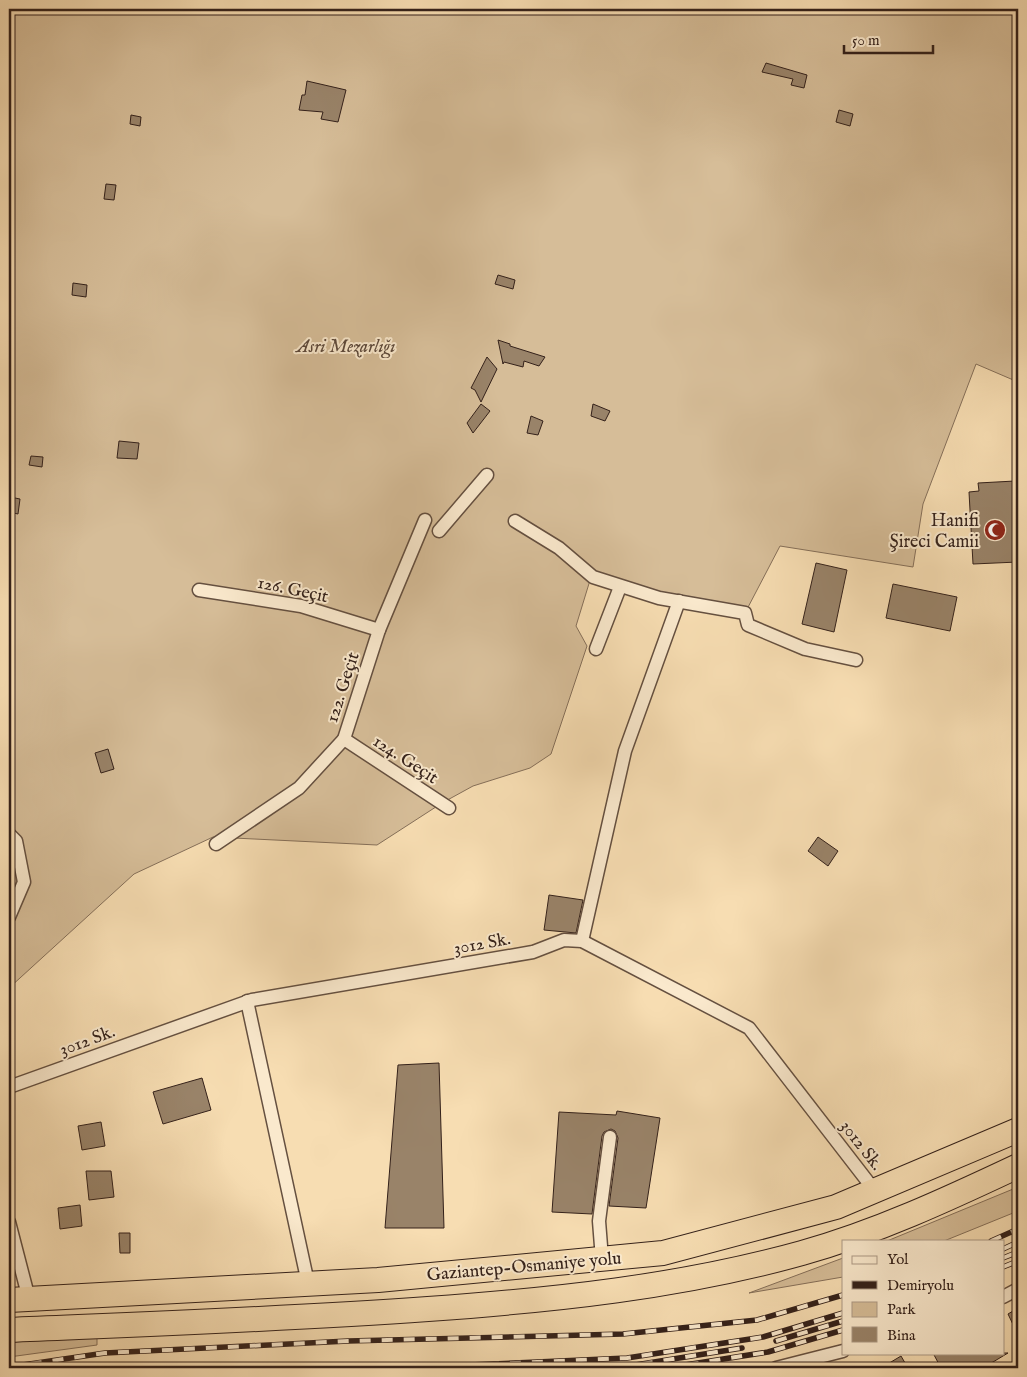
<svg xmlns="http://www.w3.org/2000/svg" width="1027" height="1377" viewBox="0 0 1027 1377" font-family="'IM FELL English',serif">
  <rect width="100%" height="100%" fill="#f7ddb2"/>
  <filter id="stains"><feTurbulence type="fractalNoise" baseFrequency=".004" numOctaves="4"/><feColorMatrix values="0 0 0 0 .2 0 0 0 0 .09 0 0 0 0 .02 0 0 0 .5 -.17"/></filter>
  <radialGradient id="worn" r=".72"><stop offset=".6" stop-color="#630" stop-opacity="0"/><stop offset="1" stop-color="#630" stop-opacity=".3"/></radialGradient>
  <g fill="#d6bd98" stroke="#856f59">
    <polygon points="9,9 1018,9 1018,382 976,364 923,504 913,567 780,546 745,613 591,577 576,626 587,646 551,754 530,768 473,786 442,803 377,845 213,837 134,874 9,988"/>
    <polygon points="1018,1187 1018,1211 944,1241 887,1241"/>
    <polygon points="843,1258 843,1277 749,1293"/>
    <polygon points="97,1337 97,1345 9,1357 9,1342"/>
  </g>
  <g fill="#998369" stroke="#34211a">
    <polygon points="766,63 807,75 804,88 791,85 793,79 762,72"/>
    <polygon points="307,81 346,90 338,122 321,119 323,112 299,110 302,95 305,95"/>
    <polygon points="839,110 853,114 850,126 836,122"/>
    <polygon points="131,115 141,117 140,126 130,124"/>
    <polygon points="106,184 116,185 114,200 104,199"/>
    <polygon points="498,275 515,280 513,289 495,284"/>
    <polygon points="73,283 87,285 86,297 72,295"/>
    <polygon points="498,340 510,344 510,346 545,357 539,366 524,361 523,367 504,362 503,364"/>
    <polygon points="487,357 497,369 481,402 475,390 471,388"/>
    <polygon points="481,404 490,411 473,433 467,423"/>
    <polygon points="593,404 610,411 605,421 591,416"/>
    <polygon points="531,416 543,421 538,435 527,433"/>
    <polygon points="119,441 139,443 137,459 117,458"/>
    <polygon points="31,456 43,457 42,467 29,465"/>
    <polygon points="1015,481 1016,497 1018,497 1018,562 973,564 969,492 979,491 978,483"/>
    <polygon points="10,497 20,499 18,514 9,512"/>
    <polygon points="816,563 847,570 834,632 802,624"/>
    <polygon points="893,584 957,597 950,631 886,618"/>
    <polygon points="108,749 114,769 101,773 95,753"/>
    <polygon points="818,837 838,851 828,866 808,851"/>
    <polygon points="549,895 583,900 576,933 544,930"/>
    <polygon points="439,1063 444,1228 385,1228 398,1065"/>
    <polygon points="202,1078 211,1110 163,1124 153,1092"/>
    <polygon points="617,1111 660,1118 646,1208 609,1206 618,1138 615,1131 611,1129 604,1132 602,1136 592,1214 552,1212 559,1112 616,1115"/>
    <polygon points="101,1122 105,1146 82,1150 78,1126"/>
    <polygon points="86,1171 111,1171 114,1197 89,1200"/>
    <polygon points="80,1205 82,1226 60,1229 58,1208"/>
    <polygon points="119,1233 130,1233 130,1253 120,1253"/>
    <polygon points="1018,1308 1018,1335 1008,1314"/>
    <polygon points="933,1353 1008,1353 983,1368 941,1368"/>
    <polygon points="901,1356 908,1368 881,1368"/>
  </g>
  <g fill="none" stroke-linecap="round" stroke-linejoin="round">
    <g stroke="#655040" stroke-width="15">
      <g id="street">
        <polyline points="515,521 559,548 593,577 659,598 745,613 748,625 805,649 856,660"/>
        <polyline points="439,531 487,475"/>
        <polyline points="199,590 301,606 379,630"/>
        <polyline points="596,649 620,587"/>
        <polyline points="344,739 449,808"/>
        <polyline points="9,834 16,841 24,882 9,917"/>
        <polyline points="216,844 299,788 344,739 379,630 425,520"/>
        <polyline points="582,941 625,751 679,601"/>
        <polyline points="247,1001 308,1283"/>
        <polyline points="9,1087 252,1000 533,952 564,940 582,941 749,1028 875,1191"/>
        <polyline points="9,1222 29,1299"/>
        <polyline points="602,1259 599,1221 610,1137"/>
        <polyline points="1003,1297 1018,1289"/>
        <polyline points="776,1368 843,1351"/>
      </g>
    </g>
    <g stroke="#34211a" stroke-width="26">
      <g id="highway">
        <polyline points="9,1300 378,1280 663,1253 836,1207 1018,1130"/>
        <path d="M9 1330C149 1324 289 1319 428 1309 554 1300 680 1287 802 1253 877 1232 948 1199 1018 1166"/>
      </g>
    </g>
    <use href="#street" stroke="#fae9cd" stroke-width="12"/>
    <use href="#highway" stroke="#f7ddb2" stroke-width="24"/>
    <g stroke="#34211a" stroke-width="5.5">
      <g id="rail">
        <polyline points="991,1241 1018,1229"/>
        <polyline points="1003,1249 1018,1242"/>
        <polyline points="1003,1258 1018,1252"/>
        <polyline points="1003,1267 1018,1261"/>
        <polyline points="776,1341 843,1321"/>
        <polyline points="9,1367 105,1353 348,1341 623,1334 757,1320 843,1295"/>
        <polyline points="400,1368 627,1358 763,1337 843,1313"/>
        <polyline points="576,1368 629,1366 742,1348"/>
        <polyline points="666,1368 768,1352 843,1330"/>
      </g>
    </g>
    <use href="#rail" stroke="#fae9cd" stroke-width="4" stroke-dasharray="11" stroke-linecap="butt"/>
  </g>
  <defs>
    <g id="mosque-disc" transform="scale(1.125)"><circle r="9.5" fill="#8f2418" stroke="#fae9cd"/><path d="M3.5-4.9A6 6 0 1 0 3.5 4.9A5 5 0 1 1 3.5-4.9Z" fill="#fff"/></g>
  </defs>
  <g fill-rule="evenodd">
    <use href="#mosque-disc" x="995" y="530"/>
  </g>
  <g text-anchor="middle" stroke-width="4" stroke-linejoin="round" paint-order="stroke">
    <g font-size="18" font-style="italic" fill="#5c483a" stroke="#fae9cd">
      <text x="346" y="352">Asri Mezarlığı</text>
    </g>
    <g font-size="18" fill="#34211a" stroke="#fae9cd" text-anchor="end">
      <text x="979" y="526">Hanifi<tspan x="979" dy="21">Şireci Camii</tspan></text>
    </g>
    <g font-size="18" fill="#34211a" stroke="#fae9cd">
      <text transform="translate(293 589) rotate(12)" y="6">126. Geçit</text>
      <text transform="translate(342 687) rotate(-72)" y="6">122. Geçit</text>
      <text transform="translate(406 759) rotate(33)" y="6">124. Geçit</text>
      <text transform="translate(482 943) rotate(-10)" y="6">3012 Sk.</text>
      <text transform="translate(87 1040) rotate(-20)" y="6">3012 Sk.</text>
      <text transform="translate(862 1145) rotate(52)" y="6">3012 Sk.</text>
      <text transform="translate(524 1266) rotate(-5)" y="6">Gaziantep-Osmaniye yolu</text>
    </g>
  </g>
  <rect width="1027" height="1377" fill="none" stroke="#f7ddb2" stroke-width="30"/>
  <rect x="10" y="10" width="1007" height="1357" fill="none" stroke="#34211a" stroke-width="2.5"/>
  <rect x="15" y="15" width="997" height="1347" fill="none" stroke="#34211a"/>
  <rect x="842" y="1240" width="162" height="115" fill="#fae9cd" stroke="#ab9985"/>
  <rect x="852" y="1256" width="25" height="8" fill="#fae9cd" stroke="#ab9985"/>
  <text x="887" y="1264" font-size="15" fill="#34211a">Yol</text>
  <rect x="852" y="1281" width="25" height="8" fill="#34211a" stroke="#ab9985"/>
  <text x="887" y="1290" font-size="15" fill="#34211a">Demiryolu</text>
  <rect x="852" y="1302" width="25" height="15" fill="#d6bd98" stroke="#ab9985"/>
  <text x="887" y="1314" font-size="15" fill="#34211a">Park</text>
  <rect x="852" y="1327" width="25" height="15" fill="#998369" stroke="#ab9985"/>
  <text x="887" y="1340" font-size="15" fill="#34211a">Bina</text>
  <path d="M844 45v8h89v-8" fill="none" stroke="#34211a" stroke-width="2.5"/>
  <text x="852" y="45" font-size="15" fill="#34211a" stroke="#fae9cd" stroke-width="4" paint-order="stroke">50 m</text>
  <rect width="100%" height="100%" filter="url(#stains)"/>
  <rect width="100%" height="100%" fill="url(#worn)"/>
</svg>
